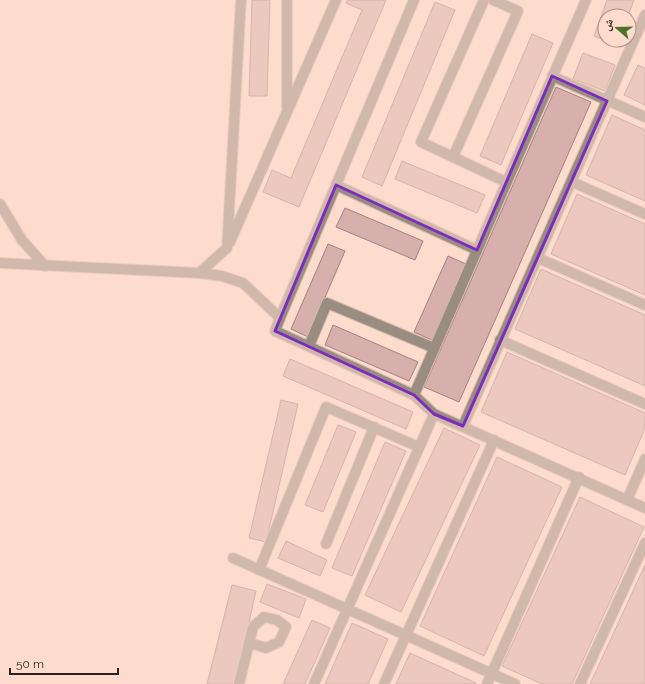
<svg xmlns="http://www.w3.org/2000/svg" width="645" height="684" viewBox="0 0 645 684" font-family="Raleway,'Noto Naskh Arabic',sans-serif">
  <rect width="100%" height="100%" fill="#fddccd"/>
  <g fill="#d7afac" stroke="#a3827f">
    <polygon points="252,0 270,0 267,96 249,96"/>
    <polygon points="348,0 386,0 299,207 263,192 272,170 291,178 362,10 346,3"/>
    <polygon points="607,0 634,0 628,16 605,16 605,40 618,40 617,45 594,36"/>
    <polygon points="435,2 455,10 382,186 362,177"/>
    <polygon points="532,34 553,43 501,165 480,156"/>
    <polygon points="583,53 615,65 605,91 573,79"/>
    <polygon points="638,65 645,68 645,105 624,95"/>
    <polygon points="556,87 591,102 459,402 424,387"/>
    <polygon points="612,115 645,130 645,201 586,175"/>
    <polygon points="402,161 485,195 477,213 395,179"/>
    <polygon points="577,194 645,224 645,295 551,254"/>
    <polygon points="345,208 423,241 415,260 336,227"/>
    <polygon points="328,244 345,251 308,337 291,329"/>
    <polygon points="448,256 466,264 432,340 414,332"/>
    <polygon points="541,269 645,315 645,386 515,329"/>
    <polygon points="333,325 418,362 409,381 325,345"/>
    <polygon points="507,352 645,413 645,428 625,475 481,412"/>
    <polygon points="290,359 413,412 406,429 283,376"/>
    <polygon points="281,400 298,404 266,542 249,538"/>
    <polygon points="338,425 356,432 323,512 305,505"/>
    <polygon points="444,428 480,445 401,612 365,595"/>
    <polygon points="385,442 406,451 352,576 332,568"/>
    <polygon points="497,457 562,487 484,656 420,626"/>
    <polygon points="580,497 644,527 572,684 542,684 502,666"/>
    <polygon points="286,541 327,560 320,576 278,558"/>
    <polygon points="645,565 645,684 590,684"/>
    <polygon points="267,584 306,599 299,618 260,602"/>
    <polygon points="232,585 256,591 235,684 207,684"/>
    <polygon points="312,620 330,628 305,684 283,684"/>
    <polygon points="352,623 388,639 368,684 325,684"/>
    <polygon points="410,653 476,683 476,684 396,684"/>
  </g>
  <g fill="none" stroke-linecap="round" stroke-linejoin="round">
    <g stroke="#d7baad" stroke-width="12">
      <g id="minor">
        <polyline points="287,0 287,108"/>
        <polyline points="493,0 518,11 453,157 506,182"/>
        <polyline points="552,76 645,117"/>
        <polyline points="453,157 421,142 484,0"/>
        <polyline points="572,182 645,214"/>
        <polyline points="336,185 477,250"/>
        <polyline points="0,204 22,240 45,266"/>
        <polyline points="230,242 336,0"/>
        <polyline points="538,258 645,305"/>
        <polyline points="0,263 199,273 222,276 243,283 280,318 275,331 414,395 434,414"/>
        <polyline points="199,273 227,248 241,0"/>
        <polyline points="280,318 414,0"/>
        <polyline points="500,340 645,404"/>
        <polyline points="309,346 327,303 434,348"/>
        <polyline points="414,395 586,0"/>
        <polyline points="463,426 645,15"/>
        <polyline points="627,500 645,459"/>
        <polyline points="326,544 374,427"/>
        <polyline points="233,558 515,684"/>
        <polyline points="259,570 326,407 419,447"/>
        <polyline points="239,684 253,627 264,617 277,620 286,627 279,642 266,648 250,643"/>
        <polyline points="314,684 434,414 645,508"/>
        <polyline points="384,684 494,440"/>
        <polyline points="487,684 579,477"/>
        <polyline points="580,684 645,543"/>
      </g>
    </g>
    <use href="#minor" stroke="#998d82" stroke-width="10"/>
  </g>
  <path d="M0 0H645V684H0ZM552 76 607 101 463 426 434 414 414 395 275 331 336 185 477 250Z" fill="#fddccd" fill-opacity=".55" fill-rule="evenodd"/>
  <path fill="none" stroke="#7b2cbf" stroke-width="3" stroke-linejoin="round" d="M552 76 607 101 463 426 434 414 414 395 275 331 336 185 477 250Z"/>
  <g transform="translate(617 28) rotate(290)"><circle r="19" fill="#fddccd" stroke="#a99185"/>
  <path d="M0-3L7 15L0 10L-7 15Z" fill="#527128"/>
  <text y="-6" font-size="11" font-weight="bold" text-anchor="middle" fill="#2c201a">ش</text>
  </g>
  <path d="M10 668v6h108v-6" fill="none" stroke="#2c201a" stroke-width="2"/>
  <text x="16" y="668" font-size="12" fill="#2c201a" stroke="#fddccd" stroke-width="3" paint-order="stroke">50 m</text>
</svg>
